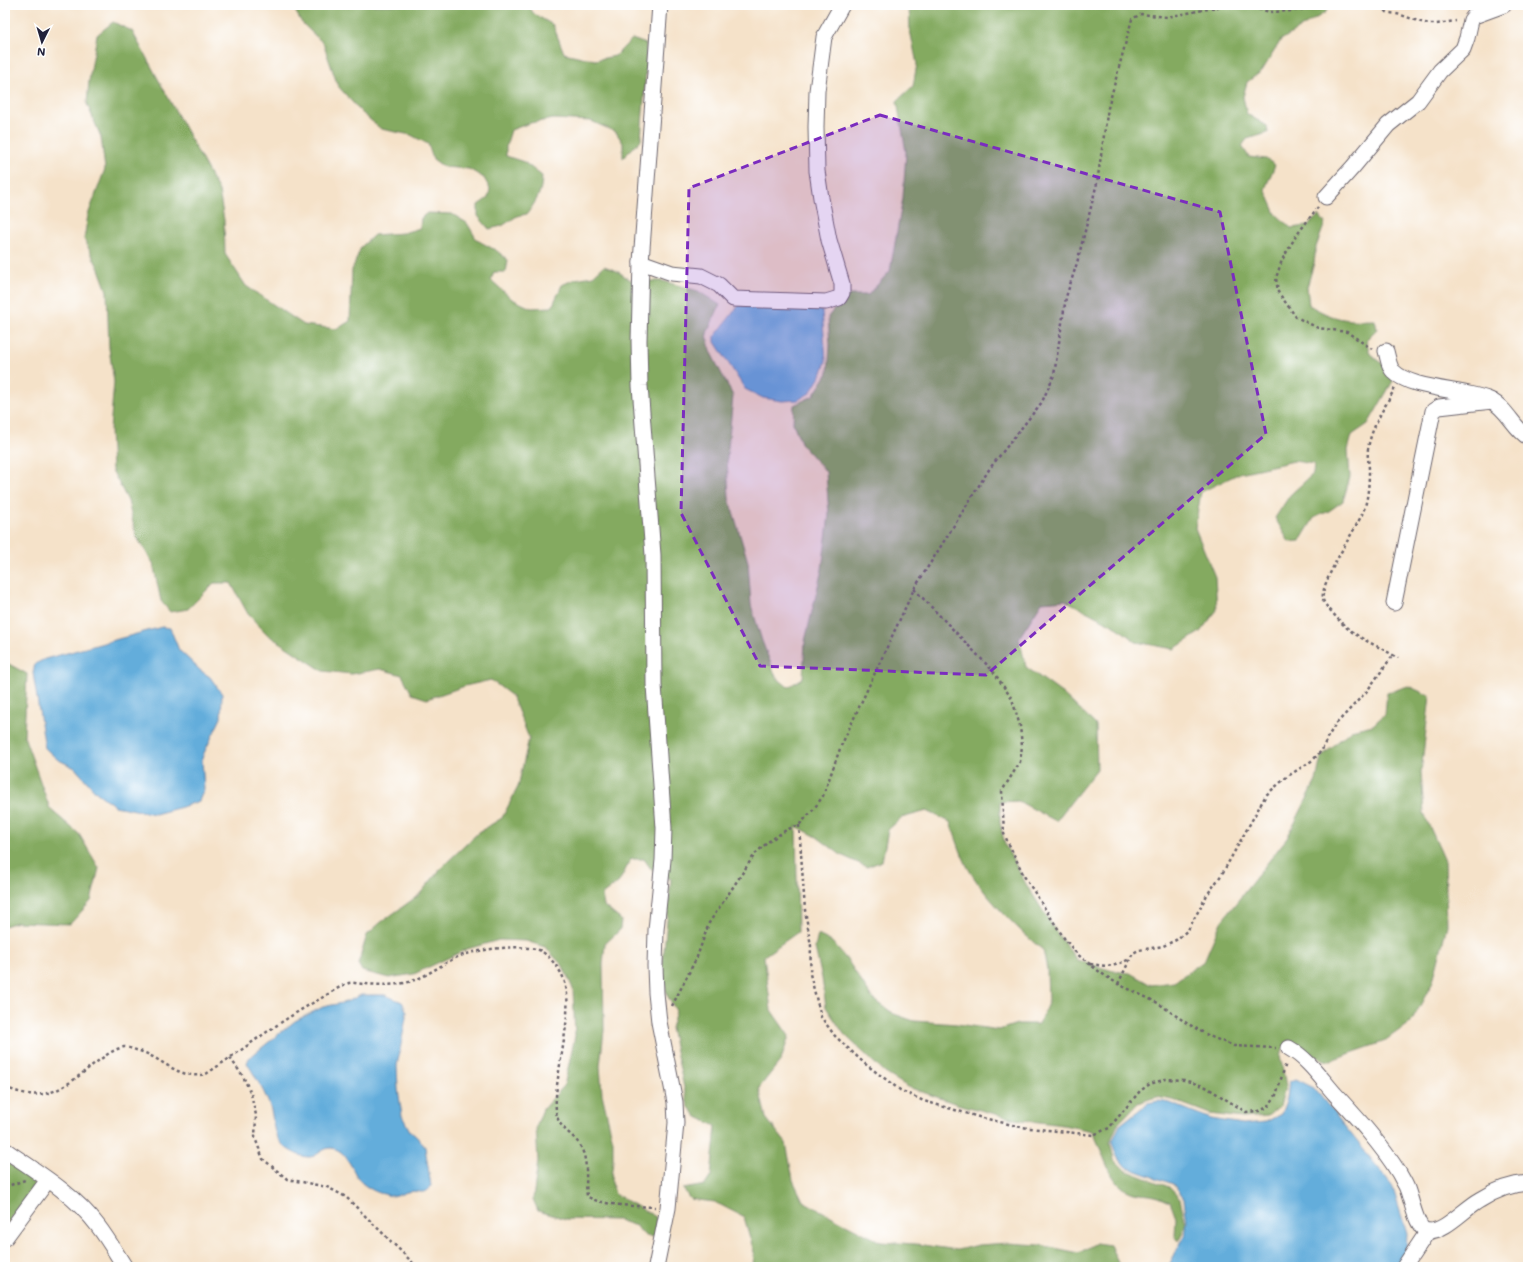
<svg xmlns="http://www.w3.org/2000/svg" width="1533" height="1272" viewBox="0 0 1533 1272" font-family="Mali,sans-serif">
  <rect width="100%" height="100%" fill="#fff"/>
  <filter id="ink" filterUnits="userSpaceOnUse"><feTurbulence type="fractalNoise" baseFrequency=".025" numOctaves="2"/><feDisplacementMap in="SourceGraphic" scale="8" xChannelSelector="R" yChannelSelector="G"/><feConvolveMatrix kernelMatrix="1 2 1 2 8 2 1 2 1" color-interpolation-filters="sRGB"/></filter>
  <filter id="wash" filterUnits="userSpaceOnUse"><feTurbulence type="fractalNoise" baseFrequency=".012" numOctaves="4" result="noise"/><feDisplacementMap in="SourceGraphic" scale="16" xChannelSelector="R" yChannelSelector="G"/><feGaussianBlur stdDeviation="0.9" result="paint"/><feColorMatrix in="noise" values="0 0 0 0 0 0 0 0 0 0 0 0 0 0 0 0 0 1.4 0 .05"/><feComposite in="paint" operator="in"/></filter>
  <g filter="url(#wash)">
    <rect width="100%" height="100%" fill="#f5e2c9"/>
    <g fill="#84aa60" stroke="#53664e">
      <path d="M292 5H528L534 14 553 25 564 53 595 60 615 56 632 39 646 44V70L641 140 623 158V143L616 132 591 121 554 119 530 123 511 130 506 146V156L524 162 542 176C542 193 536 201 527 214L517 216 502 226 489 229 478 216V205L488 198 490 189 484 178 469 169 444 167 433 159 428 144 411 135 381 129 361 112 338 86 323 43 302 23Z"/>
      <path d="M909 5H1329L1326 12 1281 40 1262 71 1247 82 1243 97 1247 114 1267 126 1268 133 1247 139 1242 146 1249 157 1266 159 1275 165 1265 189 1276 214 1291 228 1307 226 1319 215 1325 223 1316 247 1314 263 1307 287 1309 305C1335 320 1345 321 1375 320L1377 329 1366 340 1370 354 1382 363 1393 381 1368 424 1352 435 1348 450 1350 477 1343 501 1329 511 1314 518 1300 541 1289 542 1275 518 1290 495 1313 474 1314 464 1294 461 1240 473 1201 492 1195 528 1215 577 1217 610 1200 632 1174 649 1136 642 1118 628 1065 600 1042 602 1019 638 1026 667 1063 694 1096 725 1097 769 1056 821 1018 801 1000 802V823L1005 845 1026 884 1057 933 1077 960 1113 971 1130 973 1151 985 1174 982 1204 961 1221 922 1287 838 1316 781 1321 757 1351 730 1373 725 1385 714 1387 693 1408 686 1430 696 1421 772 1424 814 1445 861 1447 925 1433 981 1412 1021 1383 1042 1328 1061 1314 1056 1288 1040 1280 1055 1286 1086 1280 1105 1268 1116 1243 1118 1210 1114 1173 1100 1156 1097 1138 1103 1118 1124 1110 1142 1114 1159 1125 1170 1169 1187 1180 1199 1186 1224 1179 1241 1175 1236 1176 1218 1170 1202C1165 1200 1160 1197 1155 1196 1148 1194 1141 1195 1134 1193 1108 1186 1104 1151 1092 1131L1063 1125 1015 1119 957 1104 908 1087 885 1073 844 1034 826 1007 822 978 815 948 818 935 832 942 848 961 872 998 894 1014 914 1021 957 1024 999 1030 1017 1024H1039L1048 1003 1047 969 1043 950C1019 931 981 893 967 866 960 852 956 837 950 822L927 811 901 818 888 830 882 861 867 867 841 855 817 837 796 826 798 932 764 956 771 1010 789 1036 781 1060 759 1088 766 1118 786 1143 793 1180 803 1201 842 1222 881 1242 916 1244 957 1250 979 1245 1007 1243 1040 1245 1079 1253 1096 1243 1110 1245 1119 1265 1121 1267H753L754 1252 744 1217 715 1202 690 1199 683 1189 705 1185 711 1176 716 1126 697 1117 688 1106 671 1028 676 1011 667 995 662 971 671 879 651 869 644 859H631L619 882 602 895 604 906 621 920 620 930 605 944 603 964 604 1030 600 1066 602 1094 613 1141V1160L611 1179 615 1194 656 1217 655 1237 645 1236 636 1226 618 1220 566 1219 538 1211 533 1199 538 1161 536 1127 543 1109 564 1086 575 1036 573 989 563 966 545 947 526 941 499 940 467 949 414 974 389 978 362 971 358 964 367 935 380 923 419 895 443 866 479 832 502 818 518 787 529 738 512 696 491 680 465 686 427 699 412 694 402 675 380 669 352 674 323 671 268 635 248 614 231 583H214L188 609 170 612 161 601 153 563 136 536 128 501 112 470 110 430 114 382 109 348 107 291 99 269 84 239 88 215 105 169 101 137 87 104 89 81 97 35 113 22 132 31 219 191 224 220 225 254 246 286 304 325 337 329 350 321 352 270 361 247 374 235 403 233 420 228 421 218 427 213 452 214 467 223 477 240 497 251 508 260 506 272H494L491 280 512 299 531 308 552 307 562 285 575 279 593 276 604 266 617 271 632 281H663L698 291 720 305 707 333 710 351 733 396 727 458 729 498 748 562 751 605 762 641 776 677 788 687 803 678 805 641 822 569 829 515 826 472 802 445 793 423 794 405 813 396 828 373 830 345 828 317 845 295H868L890 271 903 198 906 152 897 101 913 86 917 64 910 30Z"/>
      <polygon points="7,663 27,674 24,736 50,809 79,834 99,868 91,901 70,924 17,922 5,926 5,664"/>
      <polygon points="5,1161 35,1182 22,1205 5,1226"/>
    </g>
    <g fill="#63addb" stroke="#42688b">
      <polygon points="739,305 822,310 826,361 821,375 810,393 798,400 782,401 763,398 745,389 715,342 715,336"/>
      <polygon points="162,627 170,628 179,650 201,671 210,677 222,694 221,718 204,753 202,759 204,789 199,801 182,807 155,814 115,806 96,792 75,768 57,759 45,748 33,673 35,664 45,659"/>
      <path d="M361 995H385L402 1002 407 1012 397 1066 398 1089 402 1116 410 1131 419 1139 425 1147 431 1186C423 1197 419 1189 407 1192 403 1193 400 1195 396 1196 392 1197 388 1195 384 1194 377 1193 368 1188 362 1183 352 1174 349 1150 331 1148 324 1148 320 1153 314 1156 305 1160 288 1151 282 1144 272 1133 274 1122 271 1110 266 1093 256 1078 247 1063L249 1058 295 1021 323 1007 346 1002Z"/>
      <polygon points="1296,1079 1314,1088 1392,1185 1407,1234 1406,1253 1396,1267 1168,1267 1185,1235 1187,1222 1184,1199 1173,1184 1126,1167 1116,1155 1112,1142 1120,1125 1148,1103 1158,1101 1170,1103 1211,1119 1243,1124 1266,1122 1281,1114 1287,1098 1289,1082"/>
    </g>
  </g>
  <g filter="url(#ink)">
    <g fill="none" stroke-linecap="round" stroke-linejoin="round">
      <g stroke="#6c656d" stroke-width="17">
        <g id="street">
          <polyline points="1326,197 1353,167 1388,125 1418,101 1440,71 1463,49 1467,38 1471,20 1474,16 1504,5"/>
          <polyline points="641,262 672,273 701,276 719,285 733,299 826,302 839,298 842,293 842,284 829,240 821,198 817,171 816,127 817,91 824,37 842,5"/>
          <path d="M1386 351C1388 358 1389 367 1393 371 1411 390 1466 389 1490 400 1507 408 1514 429 1528 437"/>
          <polyline points="1394,603 1433,411 1439,407 1492,401"/>
          <path d="M1289 1048C1308 1059 1320 1077 1334 1093 1357 1118 1381 1144 1399 1173 1401 1177 1404 1182 1406 1186 1411 1196 1416 1230 1428 1231 1445 1232 1465 1208 1480 1200 1494 1191 1511 1184 1528 1183"/>
          <path d="M5 1150C37 1172 74 1194 98 1226 108 1239 116 1253 125 1267"/>
          <polyline points="5,1238 48,1180"/>
          <polyline points="656,1267 668,1208 676,1123 675,1102 659,1022 656,993 655,966 656,930 663,860 664,828 654,685 653,555 640,386 639,341 641,262 660,5"/>
          <polyline points="1404,1267 1428,1231"/>
        </g>
      </g>
      <g stroke="#6c656d" stroke-width="2.5" stroke-dasharray="3 3" stroke-linecap="butt">
        <polyline points="1241,5 1270,12 1292,11 1334,5"/>
        <path d="M1375 5 1383 8 1388 13C1401 13 1412 20 1425 23 1435 26 1446 22 1456 21"/>
        <polyline points="1318,207 1296,236 1282,260 1276,278 1278,292 1296,317 1318,328 1347,332 1372,349"/>
        <path d="M1395 388C1385 407 1371 427 1368 449 1367 456 1369 463 1369 470 1369 483 1368 500 1363 512 1355 531 1319 583 1323 600 1325 605 1329 609 1332 612 1353 639 1371 641 1398 658"/>
        <polyline points="914,589 993,671 1012,699 1020,726 1022,746 1020,762 1002,791 1004,834 1024,876 1064,938 1077,954 1101,973 1118,984 1158,1003 1185,1022 1209,1036 1234,1046 1276,1048"/>
        <polyline points="799,825 805,910 811,946 810,974 821,1017 835,1036 864,1063 900,1090 924,1101 979,1117 1021,1127 1093,1135 1109,1128 1140,1091 1150,1084 1166,1079 1184,1080 1206,1087 1246,1112 1259,1111 1268,1107 1276,1095 1286,1063"/>
        <path d="M1090 964C1106 966 1114 968 1129 959"/>
        <polyline points="1118,984 1133,953 1139,950 1163,946 1176,940 1188,930 1207,895 1222,874 1266,795 1288,776 1313,760 1322,750 1327,738 1336,724 1367,691 1393,655"/>
        <polyline points="672,1006 697,957 709,923 755,854 768,842 786,830 799,825 813,810 823,796 841,746 914,589 990,468 1042,402 1054,375 1066,297 1077,263 1097,183 1108,108 1132,19 1141,14 1167,17 1229,5"/>
        <polyline points="230,1058 243,1076 251,1094 256,1115 255,1138 263,1159 287,1179 327,1187 346,1197 417,1267"/>
        <path d="M5 1087C46 1105 64 1088 95 1063 104 1057 113 1049 124 1047 128 1047 132 1049 136 1050 161 1056 178 1081 206 1074 244 1049 278 1022 318 1000 327 995 338 987 349 983 353 982 359 984 364 984 380 985 397 986 412 981 430 975 445 961 463 955 481 949 521 944 539 950 548 954 558 967 562 975 578 1006 553 1074 556 1111 558 1132 577 1133 583 1152 588 1166 585 1181 587 1196 600 1206 638 1206 655 1207"/>
        <polyline points="5,1187 25,1180"/>
      </g>
      <use href="#street" stroke="#fff" stroke-width="15"/>
    </g>
  </g>
  <path fill="#7b2cbf" fill-opacity="0.2" stroke="#7b2cbf" stroke-width="3" stroke-dasharray="8 5" stroke-linejoin="round" d="M880 115 1220 212 1266 434 986 675 760 666 681 513 689 188Z"/>
  <rect width="1533" height="1272" fill="none" stroke="#fff" stroke-width="20"/>
  <g transform="translate(42 42) rotate(185)" stroke="#ffffff" stroke-width="3" paint-order="stroke">
  <path d="M0-3L7 15L0 10L-7 15Z" fill="#22223b"/>
  <text y="-6" font-size="11" font-weight="bold" text-anchor="middle" fill="#22223b">N</text>
  </g>
</svg>
